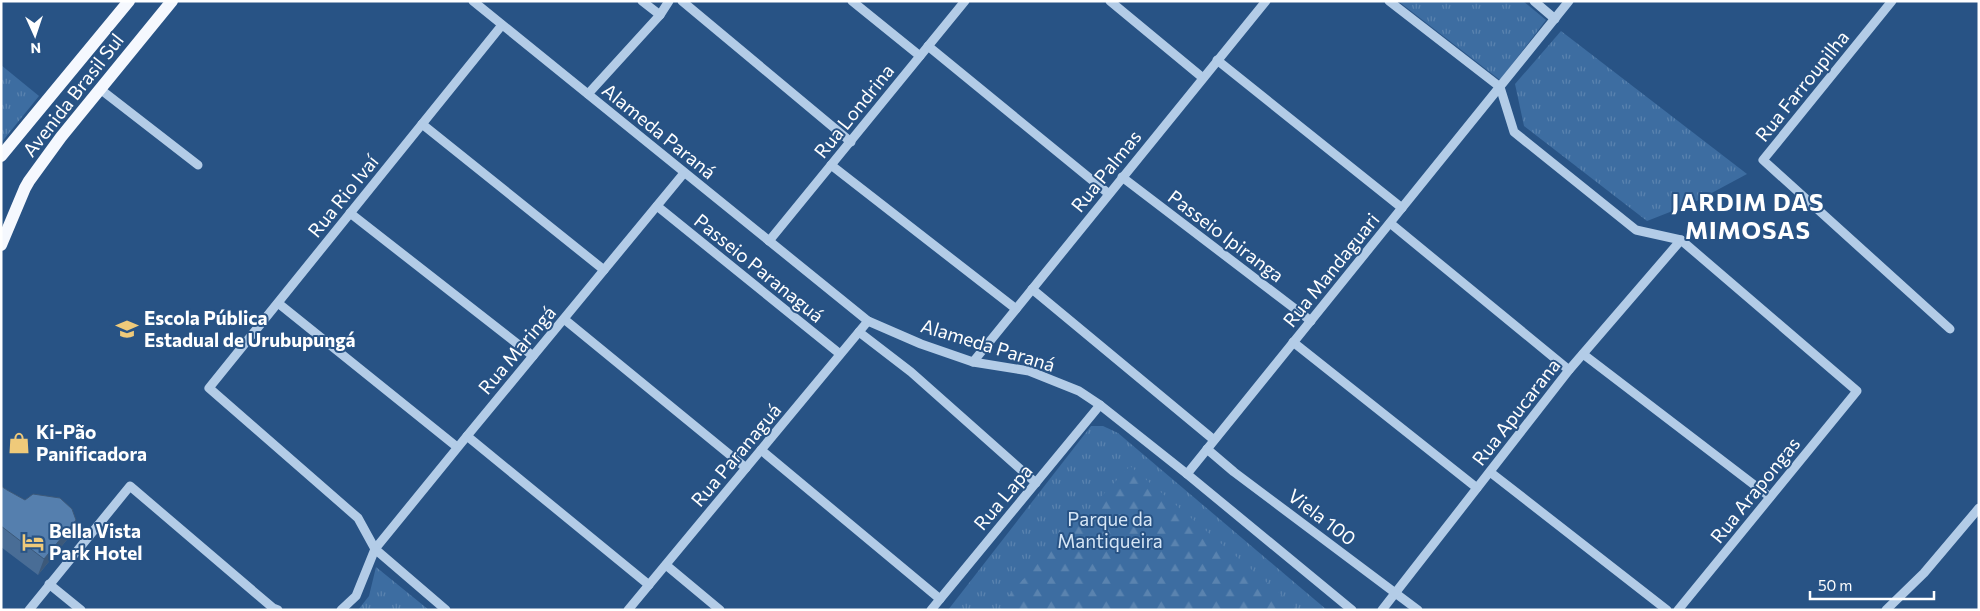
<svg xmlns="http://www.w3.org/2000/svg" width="1980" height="611" viewBox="0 0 1980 611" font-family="Commissioner,sans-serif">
  <defs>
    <pattern id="grass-tufts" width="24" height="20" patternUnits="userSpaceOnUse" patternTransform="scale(1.25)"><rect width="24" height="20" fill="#3d6da1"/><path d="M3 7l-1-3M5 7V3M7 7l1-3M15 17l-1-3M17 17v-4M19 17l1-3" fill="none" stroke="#5a83af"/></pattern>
    <pattern id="forest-firs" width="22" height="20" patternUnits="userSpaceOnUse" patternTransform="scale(1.25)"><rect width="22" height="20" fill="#3d6da1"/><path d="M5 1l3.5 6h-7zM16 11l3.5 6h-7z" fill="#5a83af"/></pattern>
  </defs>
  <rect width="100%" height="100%" fill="#285385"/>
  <g fill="url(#grass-tufts)">
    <polygon points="1398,1 1523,1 1546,20 1500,80"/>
    <polygon points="1561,31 1747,174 1693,203 1647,221 1524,126 1515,84"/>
    <polygon points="1,65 39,96 1,143"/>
    <polygon points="1091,426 1103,426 1118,433 1327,610 948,610"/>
    <polygon points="376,567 429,610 358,610 369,596"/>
  </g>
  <polygon fill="url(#forest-firs)" points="1130,466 1299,610 998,610 1014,589"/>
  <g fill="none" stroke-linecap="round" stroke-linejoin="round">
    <g stroke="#b3cce7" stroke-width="9">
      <polyline points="473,1 868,321 921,344 973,362 1029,371 1079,391 1100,405 1187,474 1352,610"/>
      <polyline points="642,1 660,15"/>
      <polyline points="682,1 851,142"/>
      <polyline points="852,1 920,56"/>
      <polyline points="1110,1 1203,78"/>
      <polyline points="1389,1 1500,87 1514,132 1636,230 1681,240 1857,391 1678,610"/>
      <polyline points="1534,1 1555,19"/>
      <polyline points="1892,1 1763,160 1950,329"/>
      <polyline points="928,46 1109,194"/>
      <polyline points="1217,60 1402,208"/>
      <polyline points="100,89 198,165"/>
      <polyline points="588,94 660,15 669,1"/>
      <polyline points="422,124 604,270"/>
      <polyline points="831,165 1016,309"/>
      <polyline points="1122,177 1311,321"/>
      <polyline points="657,206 840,354"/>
      <polyline points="350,213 533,356"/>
      <polyline points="1390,223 1569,370"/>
      <polyline points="769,241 965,1"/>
      <polyline points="1032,289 1214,440"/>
      <polyline points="278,303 457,447"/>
      <polyline points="564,319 746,468"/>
      <polyline points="859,332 911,372 1036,483"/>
      <polyline points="1293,342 1477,488"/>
      <polyline points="1583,354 1770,497"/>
      <polyline points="973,362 1266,1"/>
      <polyline points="467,436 649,585"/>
      <polyline points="1207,449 1234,472 1418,610"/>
      <polyline points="761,450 940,599"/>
      <polyline points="1490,472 1667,610"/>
      <polyline points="1187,474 1569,1"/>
      <polyline points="666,565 720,610"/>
      <polyline points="49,584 81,610"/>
      <polyline points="29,610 130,486 273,608 278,610"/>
      <polyline points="341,610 356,596 375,549 467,436 684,173"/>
      <polyline points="446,610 375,549 358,518 209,388 502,25"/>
      <polyline points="628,610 868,321"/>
      <polyline points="931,610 1100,405"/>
      <polyline points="1382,610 1569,370 1681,240"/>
      <polyline points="1886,610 1924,573 1979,508"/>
    </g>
    <g stroke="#f5f8fe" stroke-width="12">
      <polyline points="1,156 129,1"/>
      <polyline points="1,245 25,188 29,181 61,137 172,1"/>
    </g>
  </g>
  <polygon fill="#496d96" points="1,486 7,490 25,500 76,520 70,536 38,575 1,547"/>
  <polygon fill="#3c597a" points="76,520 70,536 38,575 44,559"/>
  <polygon fill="#557fae" stroke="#3c597a" points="1,486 7,490 25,500 33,494 60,498 72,509 76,520 44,559 1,526"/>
  <defs>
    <g id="school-bare" transform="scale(1.725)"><path d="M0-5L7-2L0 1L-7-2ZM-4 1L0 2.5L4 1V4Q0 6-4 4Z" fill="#efca7a" stroke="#285385" stroke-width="2.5" paint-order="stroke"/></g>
    <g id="shop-bare" transform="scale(1.725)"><path d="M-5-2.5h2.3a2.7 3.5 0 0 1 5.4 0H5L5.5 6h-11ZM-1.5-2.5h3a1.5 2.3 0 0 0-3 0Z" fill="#efca7a" stroke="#285385" stroke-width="2.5" paint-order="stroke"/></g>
    <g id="hotel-bare" transform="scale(1.725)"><path d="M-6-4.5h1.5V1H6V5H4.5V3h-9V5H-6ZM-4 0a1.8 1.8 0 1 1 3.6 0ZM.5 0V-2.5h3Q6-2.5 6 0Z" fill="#efca7a" stroke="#285385" stroke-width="2.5" paint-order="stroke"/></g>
  </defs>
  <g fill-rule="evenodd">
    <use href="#school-bare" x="127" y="329"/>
    <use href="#shop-bare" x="19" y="443"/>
    <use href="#hotel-bare" x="33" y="542"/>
  </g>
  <g text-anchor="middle" stroke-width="4" stroke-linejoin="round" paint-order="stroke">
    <g font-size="19" fill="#fff" stroke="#285385">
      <text transform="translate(1802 86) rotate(-51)" y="7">Rua Farroupilha</text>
      <text transform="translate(73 95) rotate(-52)" y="7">Avenida Brasil Sul</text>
      <text transform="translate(854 111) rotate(-51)" y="7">Rua Londrina</text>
      <text transform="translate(659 131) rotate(39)" y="7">Alameda Paraná</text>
      <text transform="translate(1106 171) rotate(-51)" y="7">Rua Palmas</text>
      <text transform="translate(343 196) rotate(-51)" y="7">Rua Rio Ivaí</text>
      <text transform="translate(1226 236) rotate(37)" y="7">Passeio Ipiranga</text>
      <text transform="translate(759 268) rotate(39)" y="7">Passeio Paranaguá</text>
      <text transform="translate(1331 270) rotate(-51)" y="7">Rua Mandaguari</text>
      <text transform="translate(988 345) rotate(17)" y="7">Alameda Paraná</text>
      <text transform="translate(517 350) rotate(-50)" y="7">Rua Maringá</text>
      <text transform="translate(1516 412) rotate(-52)" y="7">Rua Apucarana</text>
      <text transform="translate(736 455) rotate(-50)" y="7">Rua Paranaguá</text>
      <text transform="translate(1755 490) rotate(-51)" y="7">Rua Arapongas</text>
      <text transform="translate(1003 497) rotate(-50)" y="7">Rua Lapa</text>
      <text transform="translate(1322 517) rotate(37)" y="7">Viela 100</text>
    </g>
    <g font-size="19" font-weight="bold" fill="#fff" stroke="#285385" text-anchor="start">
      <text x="144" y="325">Escola Pública<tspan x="144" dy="22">Estadual de Urubupungá</tspan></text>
      <text x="36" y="439">Ki-Pão<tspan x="36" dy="22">Panificadora</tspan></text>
      <text x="49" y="538">Bella Vista<tspan x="49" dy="22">Park Hotel</tspan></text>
    </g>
    <g font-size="19" fill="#d6e6f6" stroke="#285385">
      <text x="1110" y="526">Parque da<tspan x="1110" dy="22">Mantiqueira</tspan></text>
    </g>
    <g font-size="24" font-weight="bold" letter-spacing="1" fill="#fff" stroke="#285385">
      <text x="1748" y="211">JARDIM DAS<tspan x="1748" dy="28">MIMOSAS</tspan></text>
    </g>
  </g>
  <rect width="1980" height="611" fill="none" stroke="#ffffff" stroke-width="5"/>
  <g transform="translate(35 35) rotate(177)" stroke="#285385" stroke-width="4" paint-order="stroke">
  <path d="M0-4L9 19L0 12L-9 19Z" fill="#ffffff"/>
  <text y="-8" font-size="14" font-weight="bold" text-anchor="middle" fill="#ffffff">N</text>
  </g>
  <path d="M1810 591v8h124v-8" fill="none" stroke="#ffffff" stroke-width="2.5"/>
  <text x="1818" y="591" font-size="15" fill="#ffffff" stroke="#285385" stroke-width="4" paint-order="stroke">50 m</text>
</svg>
